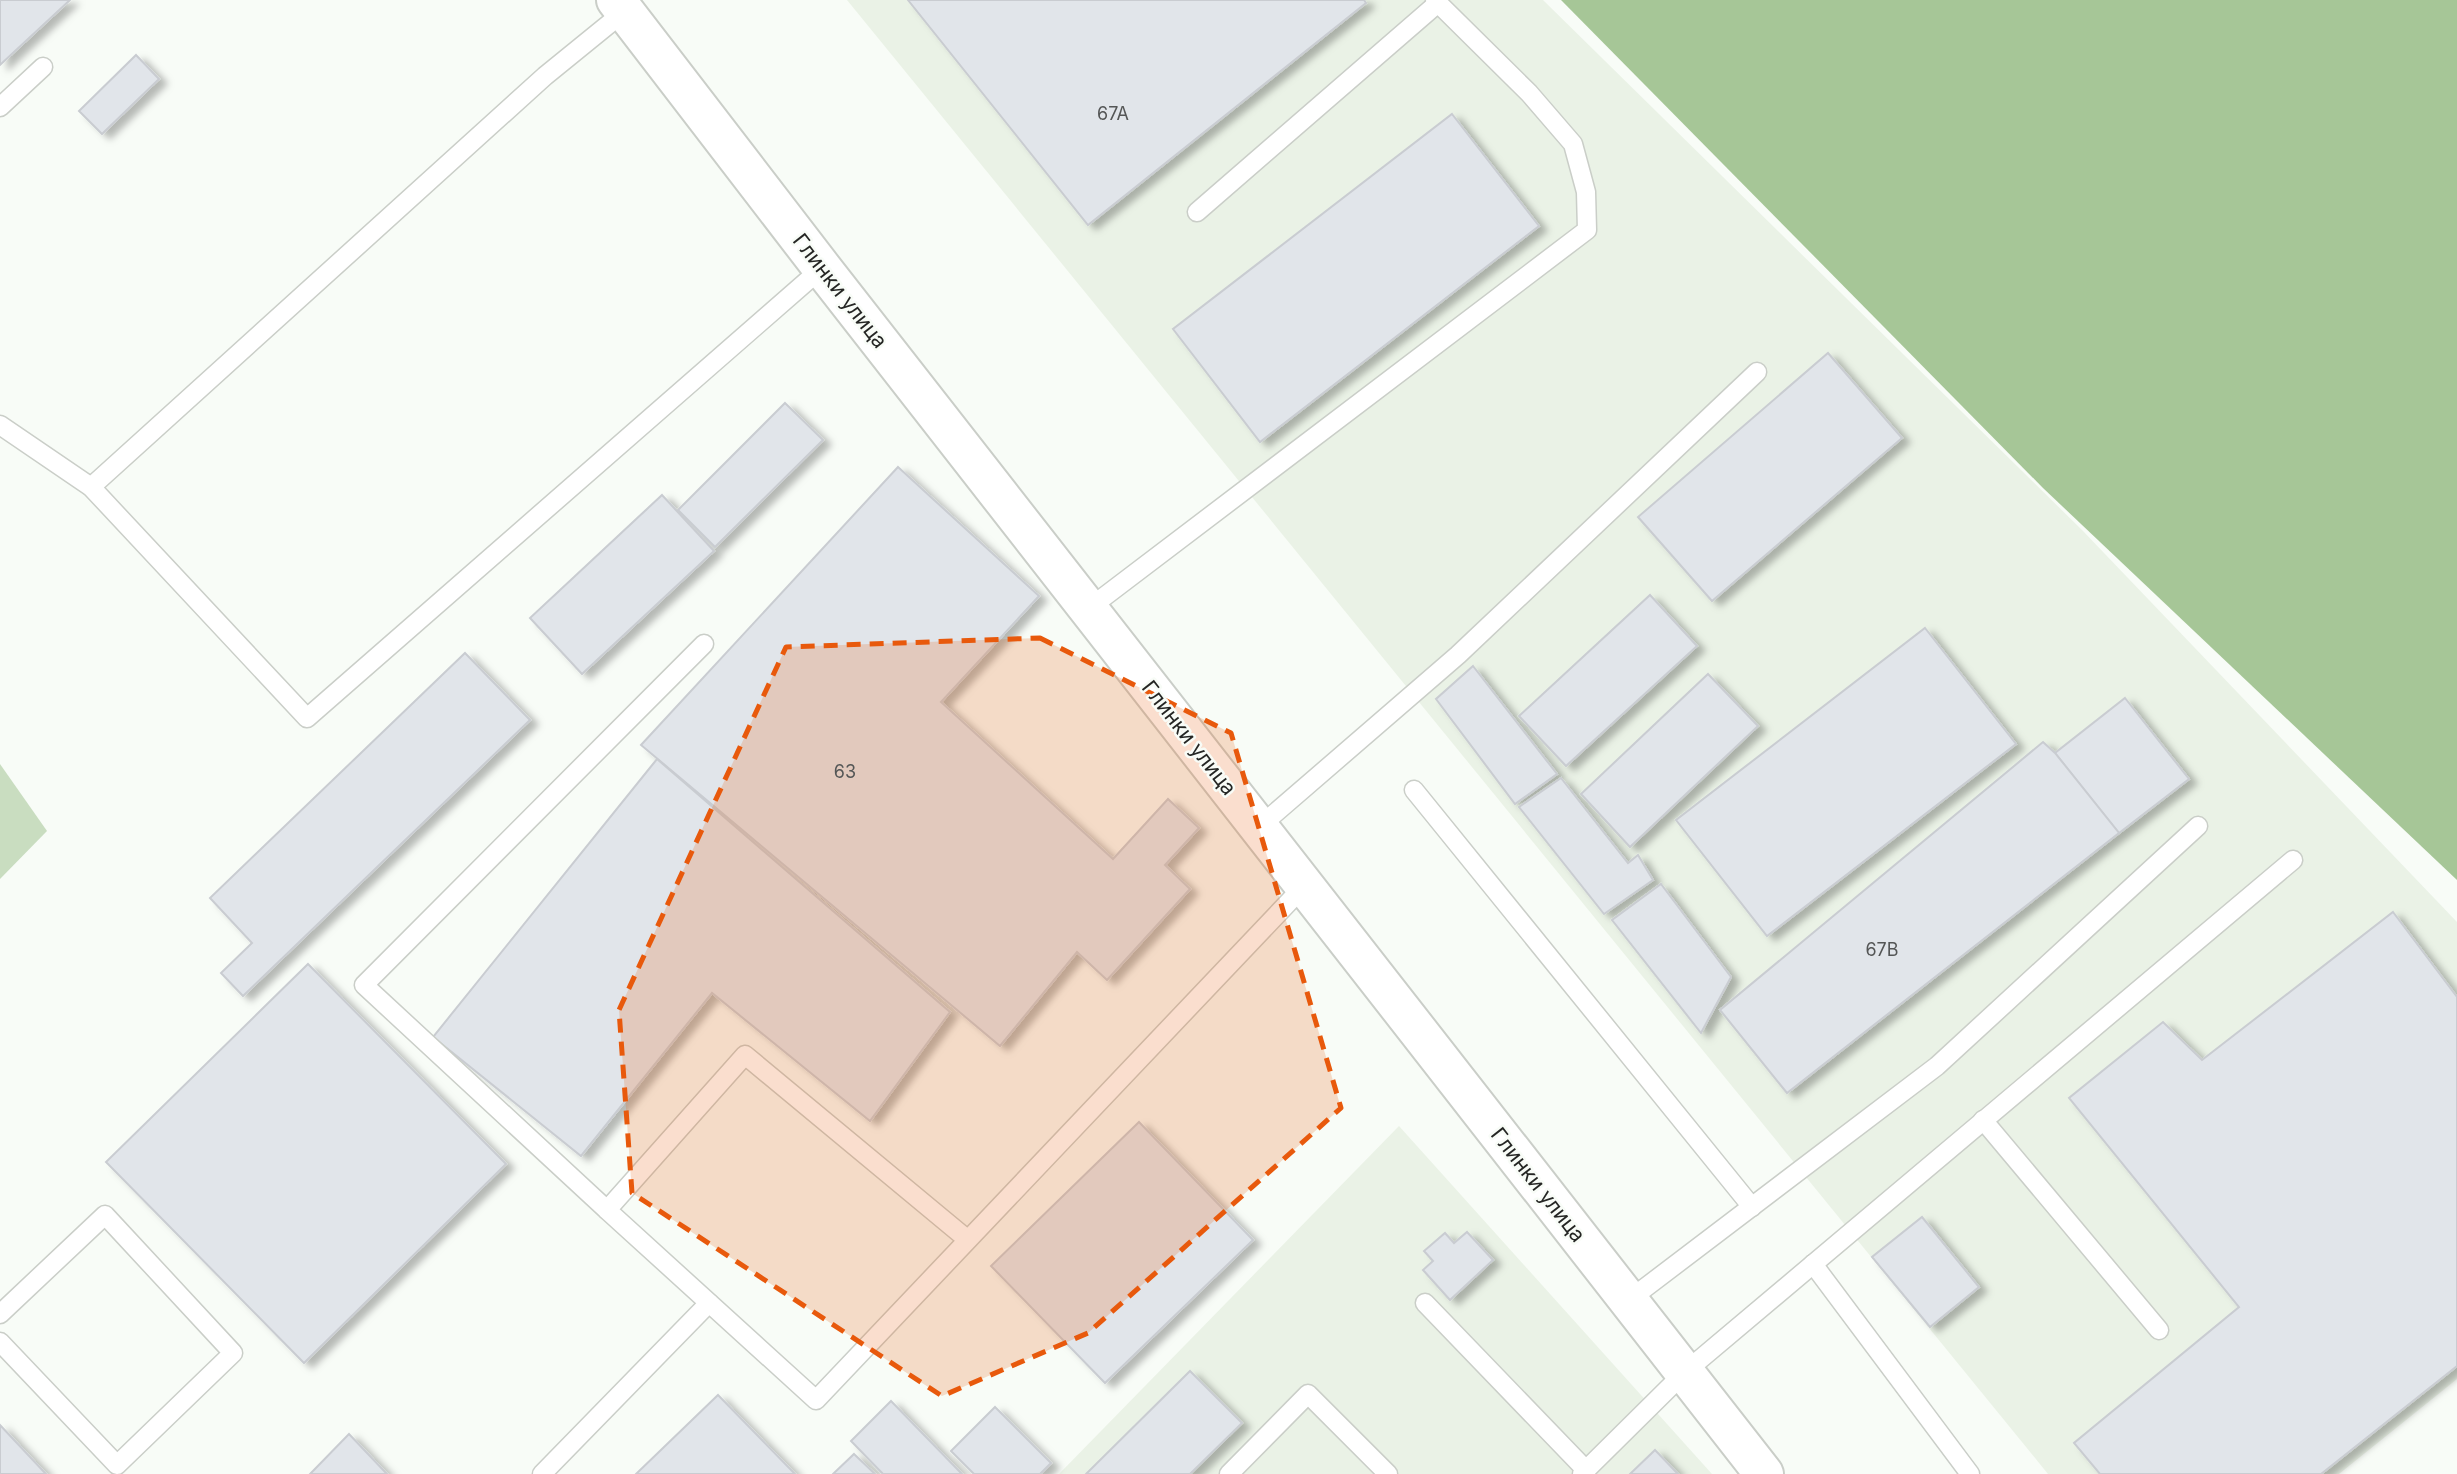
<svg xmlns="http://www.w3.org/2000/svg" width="2457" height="1474" viewBox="0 0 2457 1474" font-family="Inter,sans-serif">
  <defs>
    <filter id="shadow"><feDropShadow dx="8" dy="4.5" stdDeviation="3.5" flood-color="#0004"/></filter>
  </defs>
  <rect width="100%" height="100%" fill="#f8fcf7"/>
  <g fill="#eaf2e6">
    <polygon points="847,0 1543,0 2083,531 2457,922 2457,1379 2339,1474 2048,1474"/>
    <polygon points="1399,1126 1712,1474 1059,1474"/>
  </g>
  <polygon fill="#c9ddc0" points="0,764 47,831 0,879"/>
  <polygon fill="#a6c697" points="1561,0 2457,0 2457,880 2043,488"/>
  <g fill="#e1e5ea" stroke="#c9ccd1" stroke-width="2" filter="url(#shadow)">
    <polygon points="0,0 70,0 0,65"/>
    <polygon points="908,0 1364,0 1366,3 1088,225"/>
    <polygon points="136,55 159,79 102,134 79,111"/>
    <polygon points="1452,114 1539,226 1260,442 1173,329"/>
    <polygon points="1828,353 1902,438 1712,601 1638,517"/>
    <polygon points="785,403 823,440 715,547 678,510"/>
    <polygon points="898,467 1039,596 941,702 1113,859 1168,799 1199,828 1165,865 1190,889 1107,980 1077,952 1000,1046 641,745"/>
    <polygon points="662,495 714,551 582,674 530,618"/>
    <polygon points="1650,595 1697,646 1566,766 1519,716"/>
    <polygon points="1925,628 2016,744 1767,936 1676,820"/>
    <polygon points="465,653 530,720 243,996 221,973 252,943 210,898"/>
    <polygon points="1473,666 1557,774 1515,804 1436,699"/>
    <polygon points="1708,674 1758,726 1630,847 1581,794"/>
    <polygon points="2125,698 2189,779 2119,833 2055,753"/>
    <polygon points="2043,742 2055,753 2119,833 1787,1093 1720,1010"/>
    <polygon points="657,759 950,1012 870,1121 712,993 581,1156 433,1037"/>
    <polygon points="1561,778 1628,863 1638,855 1653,880 1604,914 1519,807"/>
    <polygon points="1661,884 1731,977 1701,1033 1612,920"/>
    <polygon points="2393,912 2457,997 2457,1366 2321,1474 2100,1474 2074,1443 2239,1307 2069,1098 2163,1022 2202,1060"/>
    <polygon points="308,964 506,1164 304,1363 106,1162"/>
    <polygon points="1139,1122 1253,1240 1105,1383 991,1266"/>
    <polygon points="1922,1217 1979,1287 1930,1327 1872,1257"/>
    <polygon points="1467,1232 1493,1260 1450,1300 1423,1270 1433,1261 1424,1251 1445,1233 1454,1243"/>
    <polygon points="1190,1371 1242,1423 1190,1474 1086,1474"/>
    <polygon points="718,1395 795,1474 636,1474"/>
    <polygon points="891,1401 962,1474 883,1474 851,1441"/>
    <polygon points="995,1407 1051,1463 1040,1474 974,1474 951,1451"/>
    <polygon points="0,1425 46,1474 0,1474"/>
    <polygon points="349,1434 387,1474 310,1474"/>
    <polygon points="1655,1450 1678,1474 1630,1474"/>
    <polygon points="854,1454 875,1474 833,1474"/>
  </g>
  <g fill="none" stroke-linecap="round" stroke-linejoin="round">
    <g stroke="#cacec8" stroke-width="21">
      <g id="service">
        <polyline points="0,107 43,67"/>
        <polyline points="1197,212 1438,3"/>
        <polyline points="0,425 91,487 307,718 822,268"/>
        <polyline points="91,487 545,76 625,11"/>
        <polyline points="1088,609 1587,230 1586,192 1573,144 1529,93 1435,0"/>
        <polyline points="1414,790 1752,1207"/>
        <polyline points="1259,827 1458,655 1757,372"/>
        <polyline points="1983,1120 2159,1330"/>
        <polyline points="607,1210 364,985 704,644"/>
        <polyline points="968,1240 745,1055 607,1210 816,1400 1304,886"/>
        <polyline points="1813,1264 1970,1474"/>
        <polyline points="1629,1300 1937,1066 2198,826"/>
        <polyline points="1425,1303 1586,1470 1582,1474"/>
        <polyline points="0,1314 105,1215 233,1353 117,1465 0,1342"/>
        <polyline points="1586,1470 1685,1372 2293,860"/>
        <polyline points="542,1474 709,1303"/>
        <polyline points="1229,1474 1308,1394 1388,1474"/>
      </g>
    </g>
    <g stroke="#cacec8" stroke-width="42">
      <polyline id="secondary" points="616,0 822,268 1764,1474"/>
    </g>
    <use href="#service" stroke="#fff" stroke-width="18"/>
    <use href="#secondary" stroke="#fff" stroke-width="38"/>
  </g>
  <path fill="#e8590c" fill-opacity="0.2" stroke="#e8590c" stroke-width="5" stroke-dasharray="14 9" stroke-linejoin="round" d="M1040 638 1231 733 1341 1108 1088 1333 942 1396 632 1193 619 1010 786 647Z"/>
  <g text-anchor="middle" stroke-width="5" stroke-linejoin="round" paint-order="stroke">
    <g font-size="18" fill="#545656">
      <text x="1113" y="120">67А</text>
      <text x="845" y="778">63</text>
      <text x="1882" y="956">67В</text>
    </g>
    <g font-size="21" fill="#252624" stroke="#f8fcf7">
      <text transform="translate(840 291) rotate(52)" y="7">Глинки улица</text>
      <text transform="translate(1189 738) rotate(52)" y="7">Глинки улица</text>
      <text transform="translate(1538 1185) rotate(52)" y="7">Глинки улица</text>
    </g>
  </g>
</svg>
